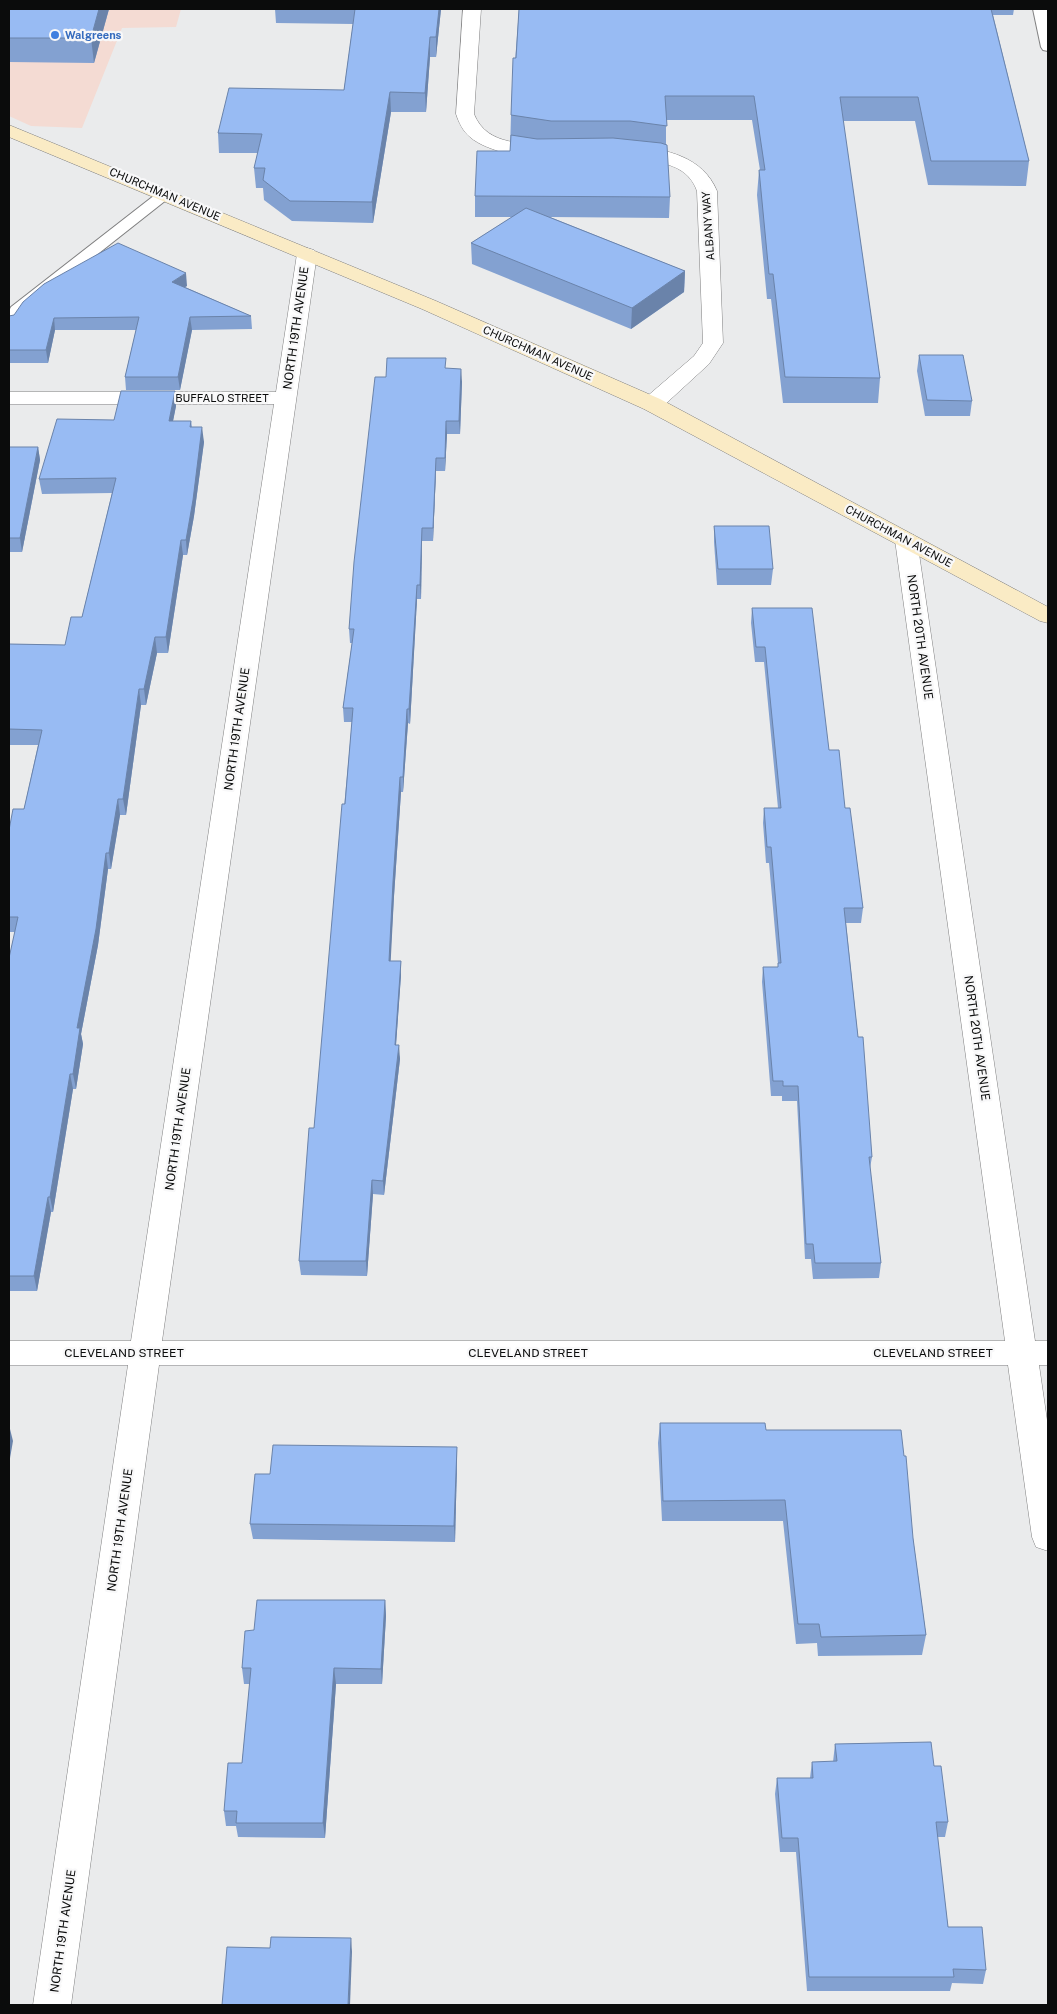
<svg xmlns="http://www.w3.org/2000/svg" width="1057" height="2014" viewBox="0 0 1057 2014" font-family="'Public Sans',sans-serif">
  <rect width="100%" height="100%" fill="#eaebec"/>
  <polygon fill="#f4dbd3" points="9,9 181,9 176,27 122,28 82,128 31,126 9,116"/>
  <g fill="none" stroke-linecap="round" stroke-linejoin="round">
    <g stroke="#808081" stroke-width="2">
      <g id="service">
        <polygon points="1033,9 1047,9 1048,51 1043,50 1041,47"/>
        <polygon points="165,190 170,191 172,194 170,197 23,313 15,326 9,328 9,311 11,307 160,191"/>
      </g>
    </g>
    <g stroke="#808081" stroke-width="1">
      <g id="minor">
        <path d="M463 9H481L474 114C488 148 525 141 554 148L556 152 554 156C532 161 487 152 470 137 463 131 459 123 456 114Z"/>
        <path d="M633 146C667 149 703 157 717 191L723 343 709 364 660 409 652 410 644 409 641 404 644 399 694 356 703 343 697 191C686 160 653 163 626 156L624 152 626 148Z"/>
        <polygon points="307,248 314,250 317,254 162,1341 1005,1341 895,540 898,535 906,533 914,535 917,540 1035,1341 1048,1341 1048,1365 1039,1365 1048,1427 1048,1551 1036,1547 1032,1537 1008,1365 159,1365 71,2005 33,2005 128,1365 9,1365 9,1341 131,1341 274,404 9,404 9,392 276,392 297,254 300,250"/>
      </g>
    </g>
    <g stroke="#808081" stroke-width="1">
      <polygon id="secondary" points="9,125 436,301 660,399 1048,607 1048,623 1040,621 644,409 422,309 9,137"/>
    </g>
    <use href="#service" fill="#fff" fill-rule="evenodd"/>
    <use href="#minor" fill="#fff" fill-rule="evenodd"/>
    <use href="#secondary" fill="#faebc5" fill-rule="evenodd"/>
  </g>
  <g fill="#83a1d1">
    <polygon points="9,9 109,9 94,63 9,62"/>
    <polygon points="275,9 441,9 436,57 430,57 426,112 391,112 373,223 292,221 264,200 263,188 256,188 254,168 258,153 219,153 218,133 344,90 353,24 276,23"/>
    <polygon points="519,9 1014,9 1013,15 993,15 1029,161 1026,186 928,185 915,121 843,121 880,378 878,403 783,403 771,299 767,299 757,195 759,170 760,170 752,120 666,120 666,145 670,197 669,218 550,217 685,271 684,292 631,329 472,264 471,243 512,217 475,217 475,196 510,151 511,115"/>
    <polygon points="187,286 185,287 251,316 252,329 192,330 180,390 126,390 125,377 136,330 55,330 48,363 9,363 9,316"/>
    <polygon points="919,355 972,401 970,416 925,416 917,371"/>
    <polygon points="446,368 462,382 460,434 447,434 445,471 436,471 433,541 422,541 421,599 417,599 410,724 408,723 403,792 401,792 394,896 390,961 401,961 401,975 396,1045 400,1059 384,1195 373,1194 367,1276 301,1275 299,1261 314,1128 352,722 344,722 343,708 352,643 350,643 349,629 386,377"/>
    <polygon points="176,406 173,421 191,421 192,427 204,442 194,516 187,555 183,555 168,653 157,653 146,705 141,705 126,815 120,815 111,869 108,869 98,945 81,1034 83,1044 76,1089 73,1089 53,1212 51,1212 37,1291 9,1291 9,958 15,932 9,932 9,830 24,809 38,745 9,745 9,644 65,645 82,617 112,493 42,494 39,479 114,420"/>
    <polygon points="9,447 38,447 40,460 22,552 9,552"/>
    <polygon points="714,526 773,569 771,585 717,585 714,542"/>
    <polygon points="752,608 829,750 845,808 863,908 861,923 846,923 858,1037 872,1157 870,1168 881,1263 879,1278 813,1279 811,1259 805,1259 797,1101 782,1101 782,1096 771,1096 762,982 763,967 778,967 778,964 769,863 766,863 763,823 764,808 778,808 764,662 755,662 751,623"/>
    <polygon points="660,1423 766,1430 913,1538 926,1635 922,1655 818,1656 817,1643 796,1644 783,1521 662,1521 658,1443"/>
    <polygon points="457,1447 457,1463 455,1542 253,1539 250,1524 270,1474"/>
    <polygon points="385,1600 386,1616 382,1684 336,1684 325,1838 238,1837 236,1826 226,1826 224,1811 242,1763 250,1684 244,1684 242,1668 254,1630"/>
    <polygon points="835,1744 934,1766 948,1822 945,1837 937,1837 948,1927 986,1970 983,1984 952,1983 950,1991 807,1991 796,1852 780,1852 775,1794 777,1778 810,1778 812,1762 833,1762"/>
  </g>
  <g fill="#6a83aa">
    <polygon points="99,9 109,9 94,63 91,38"/>
    <polygon points="439,9 441,9 436,57 436,37"/>
    <polygon points="430,37 430,57 426,112 425,93"/>
    <polygon points="390,92 391,112 373,223 372,202"/>
    <polygon points="685,271 684,292 631,329 632,308"/>
    <polygon points="186,273 187,286 173,294 172,282"/>
    <polygon points="190,317 192,330 180,390 178,377"/>
    <polygon points="54,318 55,330 48,363 46,350"/>
    <polygon points="461,369 462,382 460,434 459,421"/>
    <polygon points="175,391 176,406 170,436 169,421"/>
    <polygon points="446,421 447,434 445,471 445,458"/>
    <polygon points="202,427 204,442 194,516 187,555 186,540"/>
    <polygon points="38,447 40,460 22,552 20,538"/>
    <polygon points="436,458 436,471 433,541 433,528"/>
    <polygon points="422,528 422,541 421,599 420,585"/>
    <polygon points="181,540 183,555 168,653 166,637"/>
    <polygon points="417,585 417,599 410,724 409,709"/>
    <polygon points="155,637 157,653 146,705 144,689"/>
    <polygon points="139,689 141,705 126,815 123,799"/>
    <polygon points="407,709 408,723 403,792 403,777"/>
    <polygon points="400,777 401,792 394,896 390,975 389,961 393,882"/>
    <polygon points="118,799 120,815 111,869 109,853"/>
    <polygon points="106,853 108,869 98,945 81,1034 83,1044 76,1089 73,1074 77,1028"/>
    <polygon points="401,961 401,975 395,1059 395,1045"/>
    <polygon points="399,1045 400,1059 384,1195 383,1181"/>
    <polygon points="70,1074 73,1089 53,1212 50,1197"/>
    <polygon points="372,1180 373,1194 367,1276 366,1261"/>
    <polygon points="48,1197 51,1212 37,1291 34,1276"/>
    <polygon points="9,1425 13,1441 9,1464"/>
    <polygon points="457,1447 457,1463 455,1542 454,1526"/>
    <polygon points="385,1600 386,1616 382,1684 381,1669"/>
    <polygon points="334,1668 336,1684 325,1838 323,1823"/>
    <polygon points="351,1938 352,1952 350,2005 348,2005"/>
  </g>
  <g fill="#98bbf3" stroke="#6a83aa">
    <polygon points="9,9 99,9 91,38 9,38"/>
    <polygon points="355,9 439,9 436,37 430,37 425,93 390,92 372,202 290,201 263,180 265,168 254,168 262,134 218,133 229,88 344,90"/>
    <polygon points="519,9 991,9 1029,161 931,161 918,97 840,97 880,378 785,377 773,274 769,274 759,170 765,170 754,96 665,96 667,126 630,121 551,121 511,115 513,58 516,58"/>
    <polygon points="511,135 537,139 613,138 661,143 667,145 670,197 475,196 477,151 510,151"/>
    <polygon points="526,208 685,271 632,308 471,243"/>
    <polygon points="118,243 186,273 172,282 251,316 190,317 178,377 125,377 139,317 54,318 46,350 9,350 9,316 14,315 23,302 44,284"/>
    <polygon points="919,355 963,355 972,401 927,400"/>
    <polygon points="387,358 446,358 445,368 461,369 459,421 446,421 445,458 436,458 433,528 422,528 420,585 417,585 409,709 407,709 403,777 400,777 393,882 389,961 401,961 395,1045 399,1045 383,1181 372,1180 366,1261 299,1261 309,1128 314,1128 342,804 345,804 353,708 343,708 354,629 349,629 354,562 375,377 386,377"/>
    <polygon points="121,391 175,391 169,421 191,421 190,427 202,427 193,500 186,540 181,540 166,637 155,637 144,689 139,689 123,799 118,799 109,853 106,853 96,929 77,1028 80,1028 73,1074 70,1074 50,1197 48,1197 34,1276 9,1276 9,958 18,917 9,917 9,830 13,809 24,809 42,730 9,729 9,644 65,645 71,617 82,617 116,478 39,479 57,419 114,420"/>
    <polygon points="9,447 38,447 20,538 9,538"/>
    <polygon points="714,526 769,526 773,569 718,569"/>
    <polygon points="752,608 812,608 829,750 839,750 845,808 850,808 863,908 844,908 858,1037 863,1037 872,1157 869,1157 881,1263 815,1263 813,1244 806,1244 798,1086 783,1086 783,1081 773,1081 763,967 778,967 778,963 781,963 771,847 767,847 764,808 781,808 765,647 756,647"/>
    <polygon points="660,1423 765,1423 766,1430 901,1430 904,1456 906,1456 913,1538 926,1635 821,1637 819,1624 798,1624 785,1500 663,1501"/>
    <polygon points="273,1445 457,1447 454,1526 250,1524 255,1474 270,1474"/>
    <polygon points="257,1600 385,1600 381,1669 334,1668 323,1823 236,1823 237,1811 224,1811 228,1763 242,1763 251,1668 242,1668 245,1631 254,1630"/>
    <polygon points="931,1742 934,1766 941,1766 948,1822 936,1822 948,1927 982,1927 986,1970 953,1969 954,1977 809,1977 798,1838 782,1838 777,1778 813,1778 812,1762 837,1761 835,1744"/>
    <polygon points="271,1937 351,1938 348,2005 222,2005 227,1947 270,1948"/>
  </g>
  <circle fill="#3f7fe0" stroke="#f8f8f9" stroke-width="2" cx="55" cy="35" r="5"/>
  <g text-anchor="middle" stroke-width="4.5" stroke-linejoin="round" paint-order="stroke">
    <g font-size="11" font-weight="bold" fill="#366cbe" stroke="#f8f8f9" text-anchor="start">
      <text x="65" y="39">Walgreens</text>
    </g>
    <g font-size="11" fill="#0b0c0c" stroke="#f8f8f9">
      <text transform="translate(165 194) rotate(23)" y="4">CHURCHMAN AVENUE</text>
      <text transform="translate(708 226) rotate(-94)" y="4">ALBANY WAY</text>
      <text transform="translate(538 353) rotate(24)" y="4">CHURCHMAN AVENUE</text>
      <text x="222" y="402">BUFFALO STREET</text>
      <text transform="translate(899 536) rotate(28)" y="4">CHURCHMAN AVENUE</text>
    </g>
    <g font-size="12" fill="#0b0c0c" stroke="#f8f8f9">
      <text transform="translate(296 328) rotate(-82)" y="4">NORTH 19TH AVENUE</text>
      <text transform="translate(920 637) rotate(82)" y="4">NORTH 20TH AVENUE</text>
      <text transform="translate(237 729) rotate(-82)" y="4">NORTH 19TH AVENUE</text>
      <text transform="translate(977 1038) rotate(82)" y="4">NORTH 20TH AVENUE</text>
      <text transform="translate(178 1129) rotate(-82)" y="4">NORTH 19TH AVENUE</text>
      <text x="124" y="1357">CLEVELAND STREET</text>
      <text x="528" y="1357">CLEVELAND STREET</text>
      <text x="933" y="1357">CLEVELAND STREET</text>
      <text transform="translate(120 1530) rotate(-82)" y="4">NORTH 19TH AVENUE</text>
      <text transform="translate(63 1931) rotate(-82)" y="4">NORTH 19TH AVENUE</text>
    </g>
  </g>
  <rect width="1057" height="2014" fill="none" stroke="#0b0c0c" stroke-width="20"/>
</svg>
